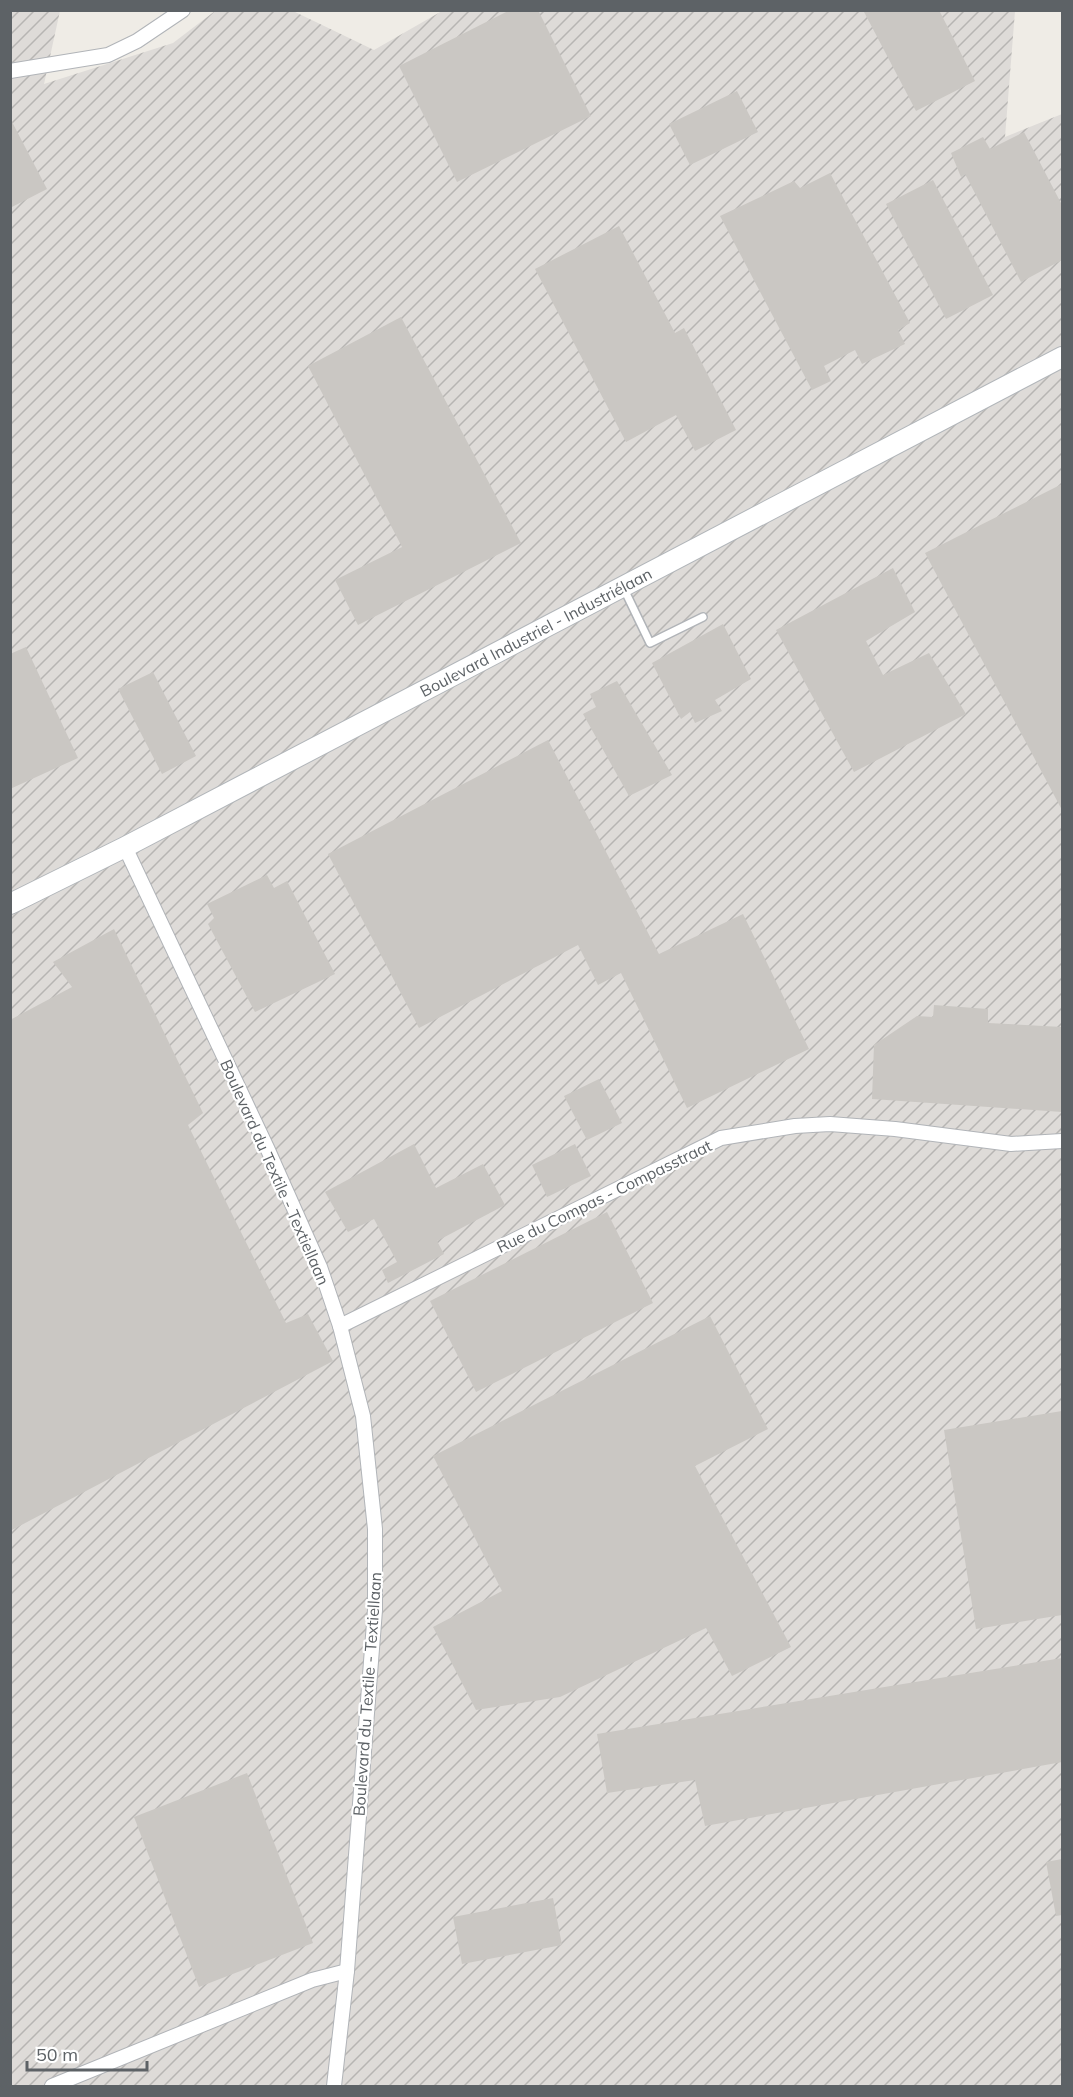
<svg xmlns="http://www.w3.org/2000/svg" width="1073" height="2097" viewBox="0 0 1073 2097" font-family="Mulish,sans-serif">
  <defs>
    <pattern id="industrial-furrows" width="10" height="10" patternUnits="userSpaceOnUse" patternTransform="scale(1.5)"><rect width="10" height="10" fill="#dedbd8"/><path d="M-1 1l2-2M0 10L10 0M9 11l2-2" fill="none" stroke="#b7b5b3"/></pattern>
  </defs>
  <rect width="100%" height="100%" fill="#efece6"/>
  <polygon fill="url(#industrial-furrows)" points="11,11 60,11 44,84 173,43 215,11 293,11 374,50 442,11 1015,11 1005,137 1062,114 1062,2086 11,2086"/>
  <g fill="#cac7c3">
    <polygon points="510,10 538,10 591,116 457,182 399,66"/>
    <polygon points="863,10 939,10 975,81 916,111"/>
    <polygon points="737,91 758,132 690,165 669,124"/>
    <polygon points="10,118 47,189 10,208"/>
    <polygon points="1024,132 1062,205 1062,260 1021,282 965,174 961,177 951,153 983,137 990,149"/>
    <polygon points="830,173 910,323 898,330 905,344 862,364 855,350 824,366 831,381 812,390 720,216 794,181 800,188"/>
    <polygon points="933,180 993,295 946,319 886,204"/>
    <polygon points="619,226 675,333 684,328 736,430 695,451 676,415 626,442 535,269"/>
    <polygon points="401,317 521,543 358,625 335,580 402,547 308,366"/>
    <polygon points="1062,484 1062,810 925,553"/>
    <polygon points="893,568 915,612 866,641 883,675 929,653 966,714 854,772 776,630"/>
    <polygon points="723,624 751,679 715,700 722,711 695,723 690,712 681,719 652,663"/>
    <polygon points="26,647 78,758 10,789 10,654"/>
    <polygon points="153,672 196,756 162,774 118,689"/>
    <polygon points="617,681 672,775 629,796 583,714 596,707 590,694"/>
    <polygon points="548,740 659,954 743,914 809,1049 687,1108 621,973 598,985 578,945 419,1028 328,854"/>
    <polygon points="267,875 274,888 287,881 335,974 255,1012 208,924 214,918 207,904"/>
    <polygon points="114,929 203,1113 188,1125 286,1323 308,1314 333,1361 10,1531 10,1020 72,987 53,962"/>
    <polygon points="934,1005 988,1009 988,1023 1062,1027 1062,1112 872,1099 874,1045 917,1016 933,1017"/>
    <polygon points="599,1079 622,1123 587,1140 564,1096"/>
    <polygon points="414,1144 436,1188 483,1164 505,1205 437,1241 444,1254 388,1283 382,1270 397,1262 374,1219 348,1232 325,1192"/>
    <polygon points="575,1144 591,1176 547,1197 532,1165"/>
    <polygon points="607,1212 653,1303 476,1392 430,1301"/>
    <polygon points="710,1316 768,1429 695,1466 791,1647 732,1676 706,1628 560,1697 476,1710 433,1627 502,1591 433,1456"/>
    <polygon points="1062,1411 1062,1615 976,1629 944,1430"/>
    <polygon points="1062,1658 1062,1762 705,1826 695,1780 607,1793 597,1734"/>
    <polygon points="247,1773 313,1943 199,1987 134,1817"/>
    <polygon points="1062,1859 1062,1915 1056,1916 1046,1862"/>
    <polygon points="553,1898 562,1945 462,1964 453,1917"/>
  </g>
  <g fill="none" stroke-linecap="round" stroke-linejoin="round">
    <g stroke="#b1b4b8" stroke-width="10">
      <polyline id="service" points="624,589 650,643 703,617"/>
    </g>
    <g stroke="#b1b4b8" stroke-width="16">
      <g id="minor">
        <polyline points="10,71 108,55 137,41 183,10"/>
        <polyline points="125,847 268,1150 320,1267 340,1326 363,1416 375,1529 375,1610 347,1971 334,2086"/>
        <polyline points="340,1326 721,1138 795,1126 830,1124 895,1129 1011,1144 1062,1141"/>
        <polyline points="52,2086 312,1980 347,1971"/>
      </g>
    </g>
    <g stroke="#b2b6ba" stroke-width="22">
      <g id="secondary">
        <path id="s1" d="M10 904 125 847 1062 357"/>
      </g>
    </g>
    <use href="#service" stroke="#fff" stroke-width="7"/>
    <use href="#minor" stroke="#fff" stroke-width="14"/>
    <use href="#secondary" stroke="#fff" stroke-width="20"/>
  </g>
  <g text-anchor="middle" stroke-width="4.5" stroke-linejoin="round" paint-order="stroke">
    <g font-size="16" fill="#5d6266" stroke="#fff">
      <text dy="6" stroke="none"><textPath href="#s1" startOffset="592">Boulevard Industriel - Industriélaan</textPath></text>
      <text transform="translate(275 1172) rotate(66)" y="6">Boulevard du Textile - Textiellaan</text>
      <text transform="translate(604 1196) rotate(-26)" y="6">Rue du Compas - Compasstraat</text>
      <text transform="translate(367 1694) rotate(-86)" y="6">Boulevard du Textile - Textiellaan</text>
    </g>
  </g>
  <rect width="1073" height="2097" fill="none" stroke="#5d6266" stroke-width="24"/>
  <path d="M27 2061v9h120v-9" fill="none" stroke="#5d6266" stroke-width="3"/>
  <text x="36" y="2061" font-size="18" fill="#5d6266" stroke="#ffffff" stroke-width="4.5" paint-order="stroke">50 m</text>
</svg>
